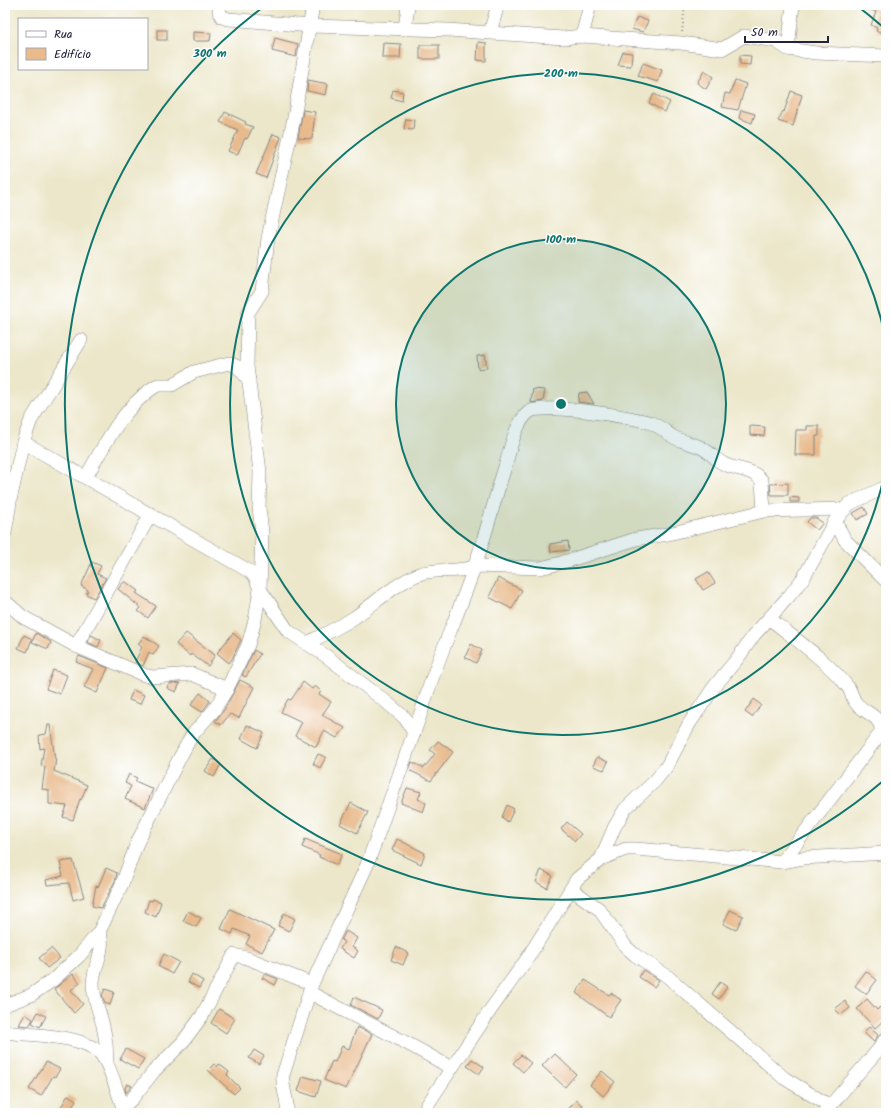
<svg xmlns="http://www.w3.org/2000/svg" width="891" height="1118" viewBox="0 0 891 1118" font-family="Kalam,sans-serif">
  <rect width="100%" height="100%" fill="#fff"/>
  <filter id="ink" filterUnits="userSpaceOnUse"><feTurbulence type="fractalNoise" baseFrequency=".025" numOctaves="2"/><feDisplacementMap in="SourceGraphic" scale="8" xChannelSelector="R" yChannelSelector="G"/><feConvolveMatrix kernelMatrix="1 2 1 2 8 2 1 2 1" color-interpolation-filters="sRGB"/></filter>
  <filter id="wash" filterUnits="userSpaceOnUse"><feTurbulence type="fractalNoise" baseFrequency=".012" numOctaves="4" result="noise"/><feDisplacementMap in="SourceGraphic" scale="16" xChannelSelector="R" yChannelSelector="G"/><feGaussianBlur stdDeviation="0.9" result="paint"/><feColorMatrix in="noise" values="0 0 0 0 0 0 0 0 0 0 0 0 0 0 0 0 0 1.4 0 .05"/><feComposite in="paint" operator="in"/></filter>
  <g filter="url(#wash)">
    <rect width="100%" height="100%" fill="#ece7ca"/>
    <g id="blocks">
      <g fill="#e8ba8c">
        <polygon points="861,5 886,5 886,34 876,31 877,28 871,25 876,12"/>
        <polygon points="637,17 648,21 643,32 632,29"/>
        <rect x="157" y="30" width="10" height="10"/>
        <polygon points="193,32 211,33 210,41 193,41"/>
        <polygon points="275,38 298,44 296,57 272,51"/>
        <polygon points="478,42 486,43 486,61 477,60"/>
        <polygon points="383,43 401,44 400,58 382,58"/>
        <rect x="420" y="45" width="19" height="14"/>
        <polygon points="623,52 632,53 631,66 618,65"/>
        <polygon points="740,55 751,56 750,65 740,64"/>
        <polygon points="643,63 662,70 658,82 638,76"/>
        <polygon points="704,71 713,77 706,89 697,83"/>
        <polygon points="308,80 328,84 326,95 307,91"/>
        <polygon points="735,80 746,84 738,110 722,107 725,93 730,94"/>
        <polygon points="393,90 403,92 402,101 391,98"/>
        <polygon points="791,91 802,95 793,126 778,121 783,111 784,112"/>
        <polygon points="654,94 670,102 665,112 649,103"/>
        <polygon points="303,110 315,112 312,139 298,138"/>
        <polygon points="741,110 755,114 752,123 739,118"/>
        <polygon points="225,112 246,122 245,124 253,127 247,139 245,138 237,155 228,151 238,130 220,122"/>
        <polygon points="406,119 414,120 413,130 404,129"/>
        <polygon points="273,134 281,137 266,178 256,174"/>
        <polygon points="485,355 487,368 478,369 477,356"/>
        <polygon points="533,389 545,390 543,401 531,403"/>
        <polygon points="587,392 594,404 578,402 579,393"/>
        <polygon points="750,426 765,427 764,436 750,435"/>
        <polygon points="807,426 819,426 819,436 816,436 816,455 795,455 796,430 807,430"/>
        <polygon points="788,483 788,495 771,495 770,484"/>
        <polygon points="790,497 799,498 799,502 790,502"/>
        <polygon points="864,507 868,514 857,520 853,513"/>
        <polygon points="810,518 816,518 823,523 817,530 807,522"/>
        <polygon points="568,541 569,550 551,552 550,544"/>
        <polygon points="92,562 101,566 97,574 106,578 94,598 86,594 88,590 81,586"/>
        <polygon points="708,572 715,583 703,590 696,579"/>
        <polygon points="498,578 522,590 512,609 489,597"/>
        <polygon points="124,582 126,582 138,591 136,593 156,606 148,618 138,611 141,608 118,589"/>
        <polygon points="36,633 51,642 48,649 32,642"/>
        <polygon points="186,633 215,655 208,666 191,654 190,656 176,644"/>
        <polygon points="233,633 241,640 232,659 229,663 217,653"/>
        <polygon points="24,635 32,639 27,652 18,648"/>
        <polygon points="91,635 101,640 98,647 87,642"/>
        <polygon points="144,636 159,646 153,655 149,652 143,666 135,662 142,647 138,644"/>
        <polygon points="471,644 482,650 476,663 465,657"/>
        <polygon points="254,650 260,654 246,677 242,675"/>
        <polygon points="79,656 108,668 97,693 84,687 93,669 76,662"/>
        <polygon points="53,670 67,675 60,694 46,689"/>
        <polygon points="240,680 254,687 239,718 230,714 221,725 215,721 224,710"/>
        <polygon points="303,682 312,689 315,686 321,691 319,694 331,702 322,715 345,728 337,738 324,731 316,747 295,736 302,722 281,712 288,699 291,700"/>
        <polygon points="180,683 176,692 167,688 169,684"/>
        <polygon points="133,690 144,695 140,704 129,700"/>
        <polygon points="200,693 210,701 202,712 191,705"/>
        <polygon points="754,699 761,705 752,717 745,712"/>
        <polygon points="48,725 50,725 55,759 56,759 54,771 87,785 81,800 80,799 73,820 63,817 67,806 49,804 49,790 42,789 45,767 41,766 44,748 40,749 39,735 46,734"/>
        <polygon points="247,725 264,733 257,748 241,739"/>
        <polygon points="438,741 453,752 431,781 409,770 412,762 424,768 435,754 430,750"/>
        <polygon points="318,754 326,757 320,768 313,764"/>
        <polygon points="597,757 608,762 604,770 593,766"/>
        <polygon points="213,759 221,764 214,777 205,771"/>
        <polygon points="129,774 137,778 135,781 153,789 145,808 125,799 131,786 125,783"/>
        <polygon points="407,788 421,792 418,799 426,803 423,812 401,803"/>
        <polygon points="351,803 368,812 357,833 340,824"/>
        <polygon points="507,805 514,809 508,822 502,817"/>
        <polygon points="567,822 581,834 575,841 561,829"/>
        <polygon points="305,839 342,854 337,865 319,857 320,855 302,847"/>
        <polygon points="397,839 425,853 421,864 392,850"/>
        <polygon points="73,860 84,897 73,900 69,883 47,885 46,880 63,876 60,862"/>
        <polygon points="106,868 117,873 115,881 101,908 92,906 96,886 98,887"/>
        <polygon points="541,870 553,876 547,888 536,882"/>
        <polygon points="153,899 161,902 156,917 145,912 149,900 152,901"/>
        <polygon points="230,909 274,930 262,952 246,944 250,936 234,929 232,934 221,929"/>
        <polygon points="730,910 743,916 736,930 723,924"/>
        <polygon points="188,911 201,918 196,927 183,921"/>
        <polygon points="284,913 295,919 289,931 278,926"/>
        <polygon points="346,931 357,938 352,947 358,951 354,958 340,949 344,942 341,940"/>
        <polygon points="396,947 408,953 403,965 391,960"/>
        <polygon points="51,948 60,958 47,968 39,958"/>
        <polygon points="164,954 179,962 172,974 158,966"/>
        <polygon points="643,970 659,980 654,987 639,977"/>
        <polygon points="866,971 877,980 866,994 855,986"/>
        <polygon points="73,974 80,983 71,990 83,1004 74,1013 54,989"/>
        <polygon points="192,974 203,981 199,988 188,982"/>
        <polygon points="265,974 278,979 275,985 262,978"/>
        <polygon points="585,980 609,995 611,993 621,1000 609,1017 576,993"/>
        <polygon points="720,982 727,987 719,999 712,994"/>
        <polygon points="105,989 114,992 110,1005 105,1003 102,995"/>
        <polygon points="354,997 382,1010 378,1019 351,1005"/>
        <polygon points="867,999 877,1010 880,1007 886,1014 886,1018 875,1028 857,1009"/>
        <polygon points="845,1001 850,1008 841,1015 835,1009"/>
        <polygon points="219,1009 235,1019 226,1033 211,1023"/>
        <polygon points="38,1012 46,1016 40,1027 32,1023"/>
        <polygon points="25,1014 33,1019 29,1026 19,1025"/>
        <polygon points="357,1027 372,1034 346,1089 324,1080 332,1061 335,1062 342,1046 349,1049"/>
        <polygon points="869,1027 878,1035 874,1042 864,1033"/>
        <polygon points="126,1049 144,1059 138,1069 120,1059"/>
        <polygon points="254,1050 264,1056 259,1064 249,1058"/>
        <polygon points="555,1054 576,1074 565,1087 542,1066 550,1057 551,1058"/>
        <polygon points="521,1055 531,1063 523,1072 513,1063"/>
        <polygon points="472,1059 484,1067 479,1074 467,1066"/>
        <polygon points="46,1062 60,1069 55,1077 53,1076 41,1096 29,1089"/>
        <polygon points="214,1064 217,1067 219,1064 229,1072 227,1075 240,1088 234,1094 208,1070"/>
        <polygon points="602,1071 615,1082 603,1096 590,1085"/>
        <polygon points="303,1076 321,1081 316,1097 298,1091"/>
        <polygon points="127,1084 132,1086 126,1093 125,1088"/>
        <polygon points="68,1095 76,1100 69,1113 60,1109"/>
        <polygon points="576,1100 583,1106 576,1113 565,1113"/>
      </g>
    </g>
  </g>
  <g filter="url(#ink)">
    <use href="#blocks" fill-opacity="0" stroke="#878482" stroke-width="1"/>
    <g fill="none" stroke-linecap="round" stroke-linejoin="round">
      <g stroke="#878482" stroke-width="14">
        <g id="street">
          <polyline points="220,5 219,11 222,17 229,19 310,26 448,30 563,38 582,36 681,43 722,49 744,36 776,41 788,49 816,53 886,56"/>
          <polyline points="405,29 408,5"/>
          <polyline points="490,32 498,5"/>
          <polyline points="582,36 590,5"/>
          <polyline points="788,49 793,5"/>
          <polyline points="23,442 249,571 255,577 260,589 288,631 326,656 385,701 405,718 414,733"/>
          <path d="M86 477C105 444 122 409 154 387L158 385H172L194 372 229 363 238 367 249 380"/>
          <polyline points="835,521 845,540 886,581"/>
          <polyline points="5,533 11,496 23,442 31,420 81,340"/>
          <polyline points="5,601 23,617 76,646 144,675 153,677 192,674 227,689"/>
          <path d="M769 618C796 640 826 660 848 687 852 692 852 699 856 703 864 713 883 717 881 731"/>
          <path d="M307 643C323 635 340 627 355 617 375 603 395 584 419 574 437 567 460 574 475 566L540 568 561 563 636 539 668 534 764 511 844 509"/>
          <polyline points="76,646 151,514"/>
          <polyline points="601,859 626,849 636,849 782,862 803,858 886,853"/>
          <polyline points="782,862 886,726"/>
          <polyline points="571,889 599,909 626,947 635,955 667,976 784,1078 830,1106"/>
          <path d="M99 932C107 948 93 966 93 984 93 998 100 1012 103 1026 106 1039 107 1051 107 1064"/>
          <path d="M309 992C356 1018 405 1040 451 1068"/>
          <polyline points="5,1005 31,995 53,980 79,956 99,932 122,884 137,843 178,761 192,735 214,710 227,689 248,645 255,620 260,589 262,532 259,508 260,472 247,366 248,313 262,291 268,238 294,118 313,5"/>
          <path d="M5 1032C31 1036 81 1034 100 1053 110 1064 117 1092 123 1107V1113"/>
          <polyline points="123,1107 132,1099 154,1071 182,1043 202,1016 234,955 247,958 312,984"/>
          <path d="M287 1113C289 1099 281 1090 283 1075L312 984 367 865 422 710C436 660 459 614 475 565 486 534 494 501 504 470 510 452 514 424 529 412 542 402 634 417 651 423 659 426 665 431 672 436 681 442 692 443 702 448 710 452 716 460 724 464 736 470 754 469 762 481L764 511"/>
          <polyline points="422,1113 491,1009 527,959 577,879 601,859 614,828 625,809 655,781 667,766 689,724 714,687 737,659 754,635 790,595 804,577 835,521 849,504 886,487"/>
          <polyline points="824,1113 878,1050 886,1038"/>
        </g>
      </g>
      <polyline stroke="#878482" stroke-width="2" stroke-dasharray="1 3" stroke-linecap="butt" points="682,32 685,5"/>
      <use href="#street" stroke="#fff" stroke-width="13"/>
    </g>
  </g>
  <circle cx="561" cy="404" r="165" fill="#0f766e" fill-opacity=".12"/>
  <g fill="none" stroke="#0f766e" stroke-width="2">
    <circle cx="561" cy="404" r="165"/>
    <path d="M886 467A331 331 0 1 1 886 341"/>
    <path d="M883 781A496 496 0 1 1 266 5M856 5A496 496 0 0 1 883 27"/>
  </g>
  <circle cx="561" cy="404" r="6" fill="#0f766e" stroke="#fff" stroke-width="2"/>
  <g font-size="12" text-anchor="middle" font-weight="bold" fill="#0f766e" stroke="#fff" stroke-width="3" stroke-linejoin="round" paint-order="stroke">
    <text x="210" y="57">300 m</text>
    <text x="561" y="77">200 m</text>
    <text x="561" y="243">100 m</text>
  </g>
  <rect width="891" height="1118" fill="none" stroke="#fff" stroke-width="20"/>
  <rect x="18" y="18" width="130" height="52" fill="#ffffff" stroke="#a7a7b1"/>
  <rect x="26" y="31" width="20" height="6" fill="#ffffff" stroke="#a7a7b1"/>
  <text x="54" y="38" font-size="12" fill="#22223b">Rua</text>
  <rect x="26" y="48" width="20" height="12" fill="#e8ba8c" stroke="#a7a7b1"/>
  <text x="54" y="58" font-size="12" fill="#22223b">Edifício</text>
  <path d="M745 36v6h83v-6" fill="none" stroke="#22223b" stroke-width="2"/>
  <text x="751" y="36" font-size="12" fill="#22223b" stroke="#ffffff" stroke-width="3" paint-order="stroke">50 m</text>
</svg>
